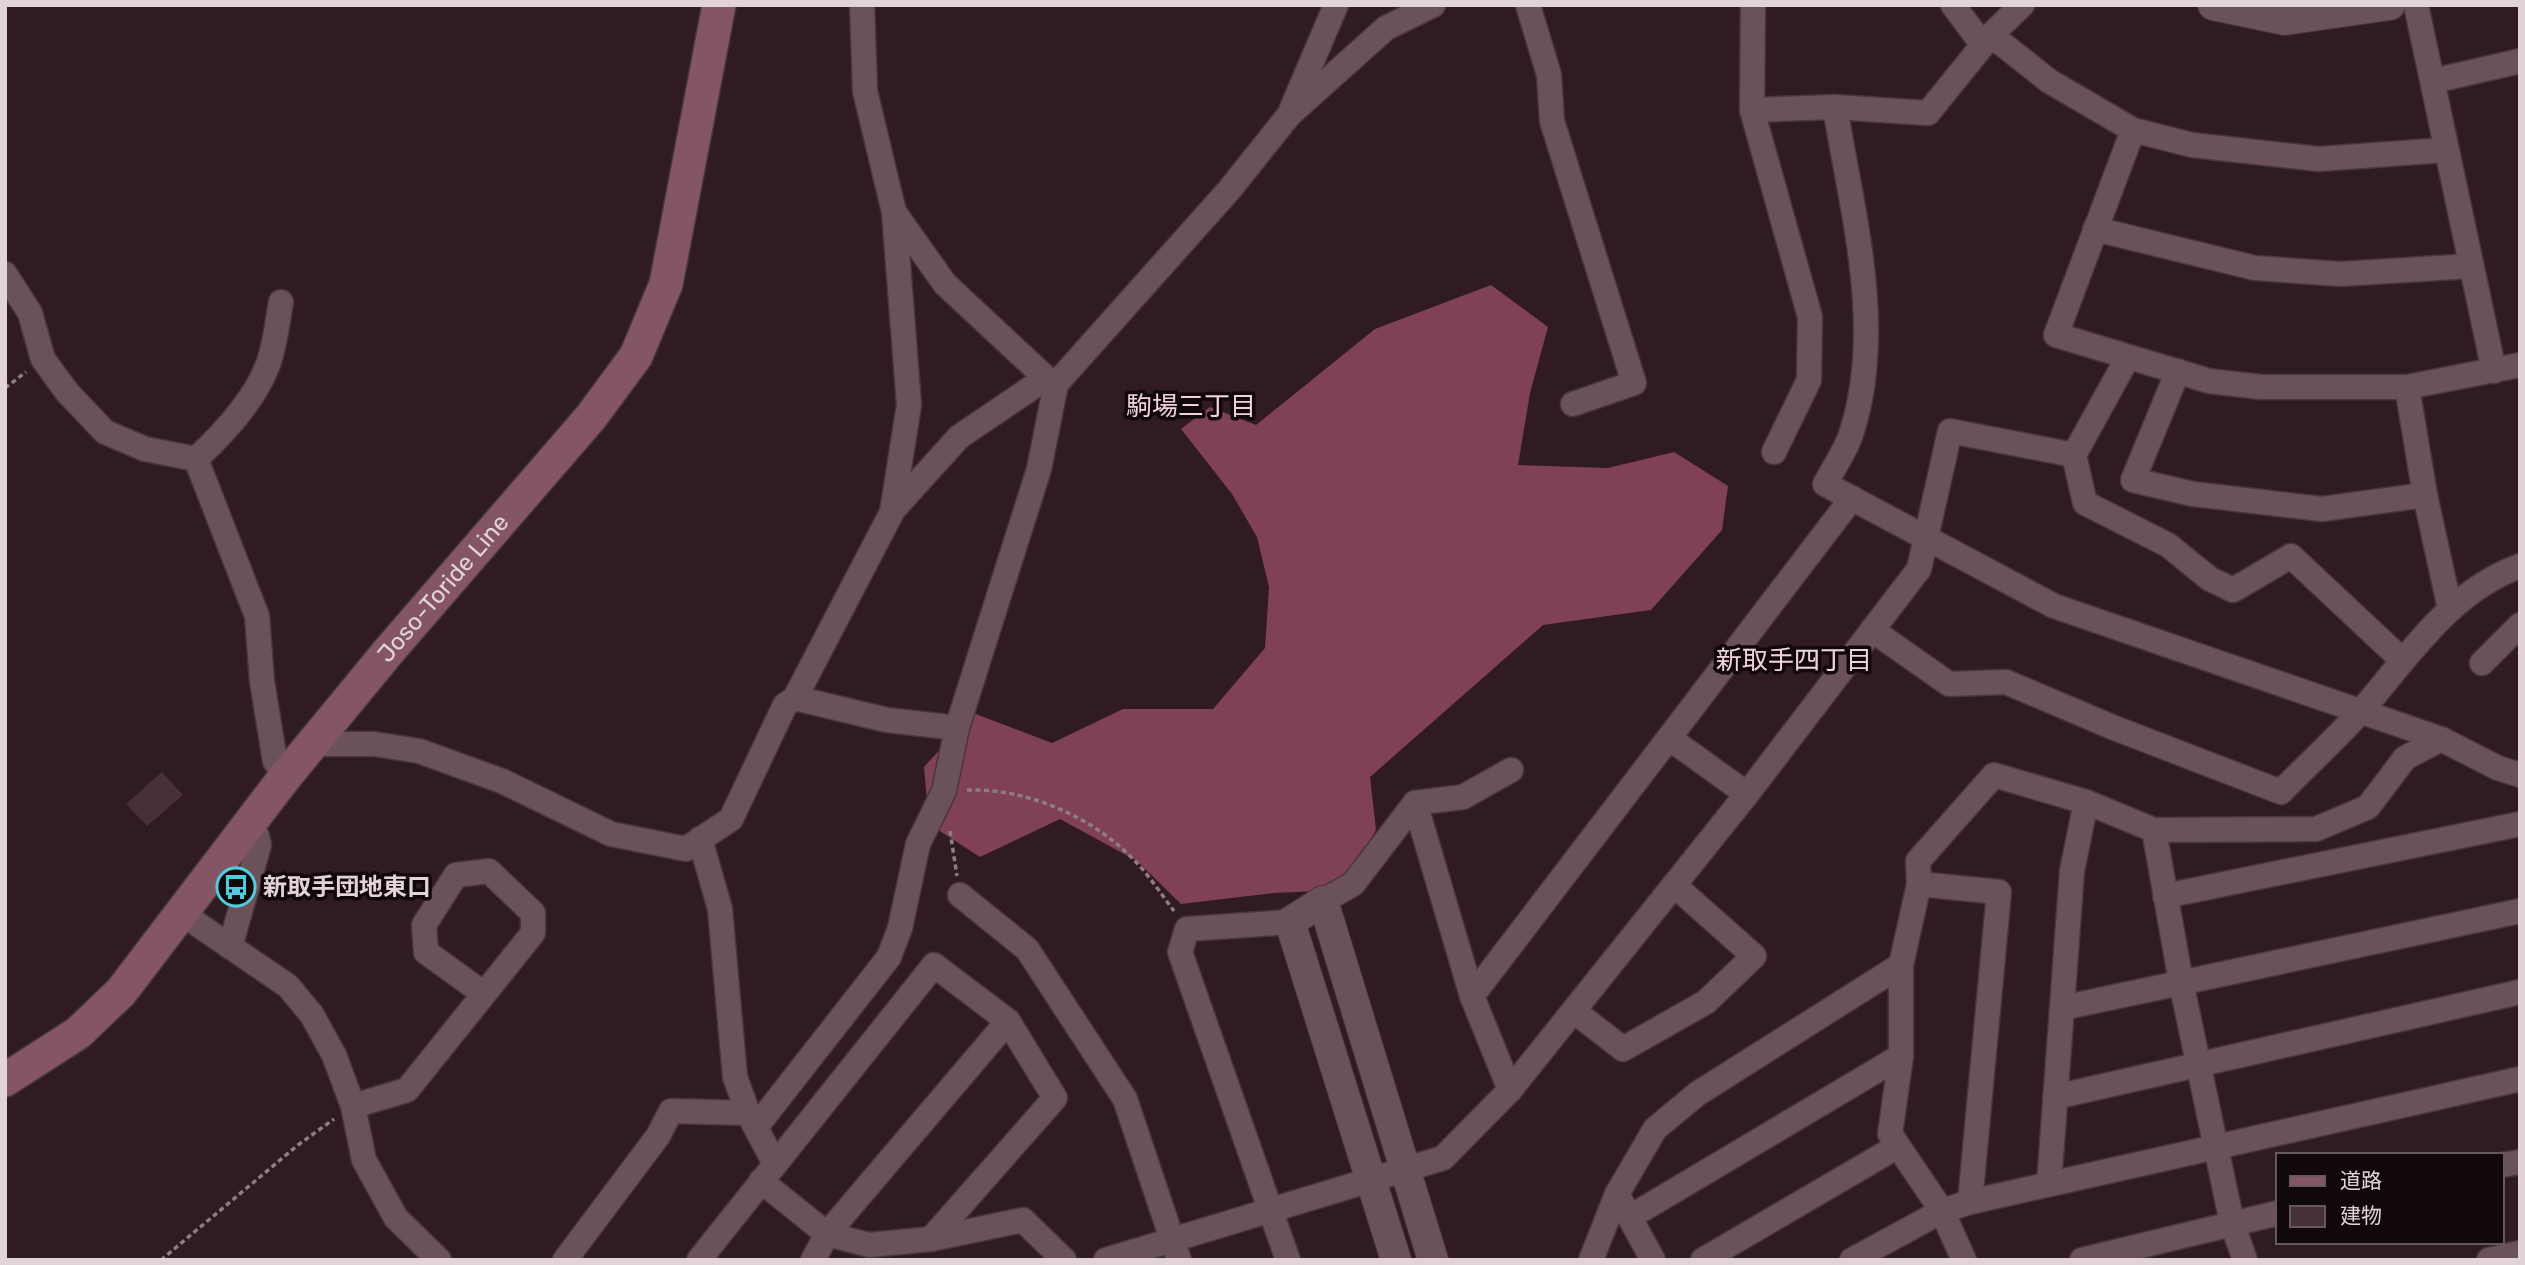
<svg xmlns="http://www.w3.org/2000/svg" width="2525" height="1265" viewBox="0 0 2525 1265" font-family="Rubik,'Noto Sans JP',sans-serif">
  <rect width="100%" height="100%" fill="#2f1b20"/>
  <polygon fill="#814155" points="1491,285 1548,327 1530,393 1518,465 1608,468 1674,452 1728,486 1722,530 1651,610 1543,625 1370,777 1376,830 1341,890 1274,893 1181,904 1137,861 1060,819 980,857 929,824 924,767 973,713 1052,743 1123,709 1213,709 1265,648 1269,587 1257,537 1232,494 1181,429 1210,407 1256,425 1375,329"/>
  <polygon fill="#473137" points="162,772 183,795 147,826 126,804"/>
  <g fill="none" stroke-linecap="round" stroke-linejoin="round">
    <g stroke="#47363b" stroke-width="27">
      <g id="minor">
        <polyline points="1528,5 1549,75 1552,121 1634,383 1573,404"/>
        <polyline points="1753,5 1752,110 1810,317 1809,380 1774,452"/>
        <polyline points="1953,5 1983,45"/>
        <polyline points="2022,5 1991,35 2049,81 2133,130 2192,145 2319,159 2445,150"/>
        <polyline points="2416,5 2494,371"/>
        <polyline points="2433,81 2520,61"/>
        <polyline points="1835,107 1928,113 1991,35"/>
        <polyline points="1292,108 1336,5"/>
        <path d="M1752 110 1835 107C1852 212 1885 327 1852 431 1847 449 1834 467 1825 484L2054 606 2441 739 2498 768 2520 775"/>
        <polyline points="2133,130 2056,335 2209,381 2261,387 2407,387 2520,365"/>
        <polyline points="894,212 945,284 1046,378 1056,384 1230,189 1289,115 1386,28 1433,5"/>
        <polyline points="2095,229 2255,268 2341,274 2471,266"/>
        <polyline points="5,274 30,313 43,359 67,392 105,432 145,449 196,459 257,616 262,681 275,761 285,777"/>
        <polyline points="2128,357 2074,455 2085,503 2168,545 2210,579 2233,590 2291,556 2401,659"/>
        <polyline points="2178,371 2133,480 2193,494 2322,509 2425,495"/>
        <polyline points="2407,387 2425,495 2450,609"/>
        <path d="M196 459C223 434 253 402 267 367 275 348 277 323 281 302"/>
        <polyline points="892,511 959,437 1046,378"/>
        <path d="M1872 630 1949 684 2006 682 2112 727 2281 792C2307 765 2335 740 2360 712 2408 658 2448 592 2520 566"/>
        <polyline points="2482,663 2520,625"/>
        <polyline points="795,698 887,720 957,728"/>
        <polyline points="1669,738 1747,794"/>
        <polyline points="313,744 374,744 419,751 502,781 611,834 686,849 731,819 785,705 795,698 892,512 909,405 894,212 865,91 862,5"/>
        <polyline points="2154,830 2181,982 2232,1223 2245,1260"/>
        <polyline points="700,839 720,909 735,1077 748,1113"/>
        <polyline points="1919,884 1999,892 1970,1202"/>
        <polyline points="960,895 1027,949 1125,1099 1179,1260"/>
        <polyline points="2165,896 2520,824"/>
        <polyline points="1323,901 1353,884 1415,803"/>
        <polyline points="181,913 288,986 312,1015 334,1055 353,1106 364,1160 396,1218 439,1260"/>
        <polyline points="230,947 259,845 257,836 248,825"/>
        <polyline points="1472,996 1852,498"/>
        <polyline points="2062,1008 2520,911"/>
        <polyline points="1574,1011 1623,1049 1706,1002 1754,956 1674,885"/>
        <polyline points="1510,1090 1472,996 1415,803 1463,797 1511,770"/>
        <polyline points="2055,1097 2520,992"/>
        <polyline points="353,1106 407,1090 533,933 533,913 489,871 456,875 424,925 426,952 484,994"/>
        <polyline points="756,1127 889,957 900,928 918,844 944,791 957,728 1039,469 1056,384"/>
        <polyline points="2502,1165 2520,1162"/>
        <polyline points="761,1181 827,1234 1008,1021"/>
        <polyline points="2049,1184 2072,871 2086,802"/>
        <polyline points="1630,1217 1901,1056"/>
        <polyline points="565,1260 658,1136 671,1111 748,1113 774,1162"/>
        <polyline points="699,1260 934,965 1008,1021 1055,1098 931,1239"/>
        <polyline points="813,1260 827,1234 869,1245 931,1239 1023,1220 1064,1260"/>
        <polyline points="1106,1260 1443,1158 1510,1090 1747,794 1919,569 1950,431 2074,455"/>
        <polyline points="1288,1260 1180,952 1187,929 1290,922"/>
        <polyline points="1591,1260 1617,1194"/>
        <polyline points="1653,1260 1617,1194 1655,1129 1697,1094 1901,965"/>
        <polyline points="1703,1260 1898,1146"/>
        <polyline points="1852,1260 1942,1211 1970,1202 2520,1079"/>
        <polyline points="1964,1260 1942,1211 1890,1134 1901,1056 1901,965 1919,884 1918,861 1994,775 2086,802 2154,830 2316,829 2368,807 2405,758 2441,739"/>
        <polyline points="2082,1260 2278,1213"/>
        <polyline points="2489,1260 2520,1253"/>
      </g>
    </g>
    <g stroke="#47363b" stroke-width="32">
      <g id="tertiary">
        <polyline points="2213,5 2285,20 2390,5"/>
        <polyline points="1396,1260 1290,922 1323,901 1433,1260"/>
      </g>
    </g>
    <g stroke="#47363b" stroke-width="36">
      <g id="secondary">
        <path id="s1" d="M5 1080 78 1033 121 992 285 777 388 652 591 417 636 356 666 284 719 5"/>
      </g>
    </g>
    <g stroke="#8e7d81" stroke-width="3.5" stroke-dasharray="5 3.5" stroke-linecap="butt">
      <polyline points="5,388 26,372"/>
      <path d="M967 790C1027 788 1093 817 1134 860 1149 875 1161 894 1174 911"/>
      <polyline points="950,831 957,876"/>
      <polyline points="161,1260 298,1145 334,1119"/>
    </g>
    <use href="#minor" stroke="#6a5258" stroke-width="24"/>
    <use href="#tertiary" stroke="#6a5258" stroke-width="30"/>
    <use href="#secondary" stroke="#845563" stroke-width="33"/>
  </g>
  <defs>
    <g id="bus-ring" transform="scale(2.0125)"><circle r="9.5" fill="#11080a" stroke="#55cadf" stroke-width="1.5"/><path d="M-5-6H5V4H4V6H2V4H-2V6H-4V4H-5ZM-3.5-4V0h7V-4ZM-3.5 1.2v1.5H-2V1.2ZM2 1.2v1.5H3.5V1.2Z" fill="#55cadf"/></g>
  </defs>
  <g fill-rule="evenodd">
    <use href="#bus-ring" x="236" y="887"/>
  </g>
  <g text-anchor="middle" stroke-width="7" stroke-linejoin="round" paint-order="stroke">
    <g font-size="24" fill="#e2d3d6" stroke="#11080a">
      <text dy="8" stroke="none"><textPath href="#s1" startOffset="663">Joso-Toride Line</textPath></text>
    </g>
    <g font-size="24" font-weight="bold" fill="#e2d3d6" stroke="#11080a" text-anchor="start">
      <text x="263" y="895">新取手団地東口</text>
    </g>
    <g font-size="26" fill="#f0d3da" stroke="#11080a">
      <text x="1191" y="415">駒場三丁目</text>
      <text x="1794" y="669">新取手四丁目</text>
    </g>
  </g>
  <rect width="2525" height="1265" fill="none" stroke="#e2d3d6" stroke-width="14"/>
  <rect x="2276" y="1153" width="228" height="91" fill="#11080a" stroke="#65595c" stroke-width="2"/>
  <rect x="2290" y="1176" width="35" height="10" fill="#845563" stroke="#65595c" stroke-width="2"/>
  <text x="2340" y="1188" font-size="21" fill="#e2d3d6">道路</text>
  <rect x="2290" y="1206" width="35" height="21" fill="#473137" stroke="#65595c" stroke-width="2"/>
  <text x="2340" y="1223" font-size="21" fill="#e2d3d6">建物</text>
</svg>
